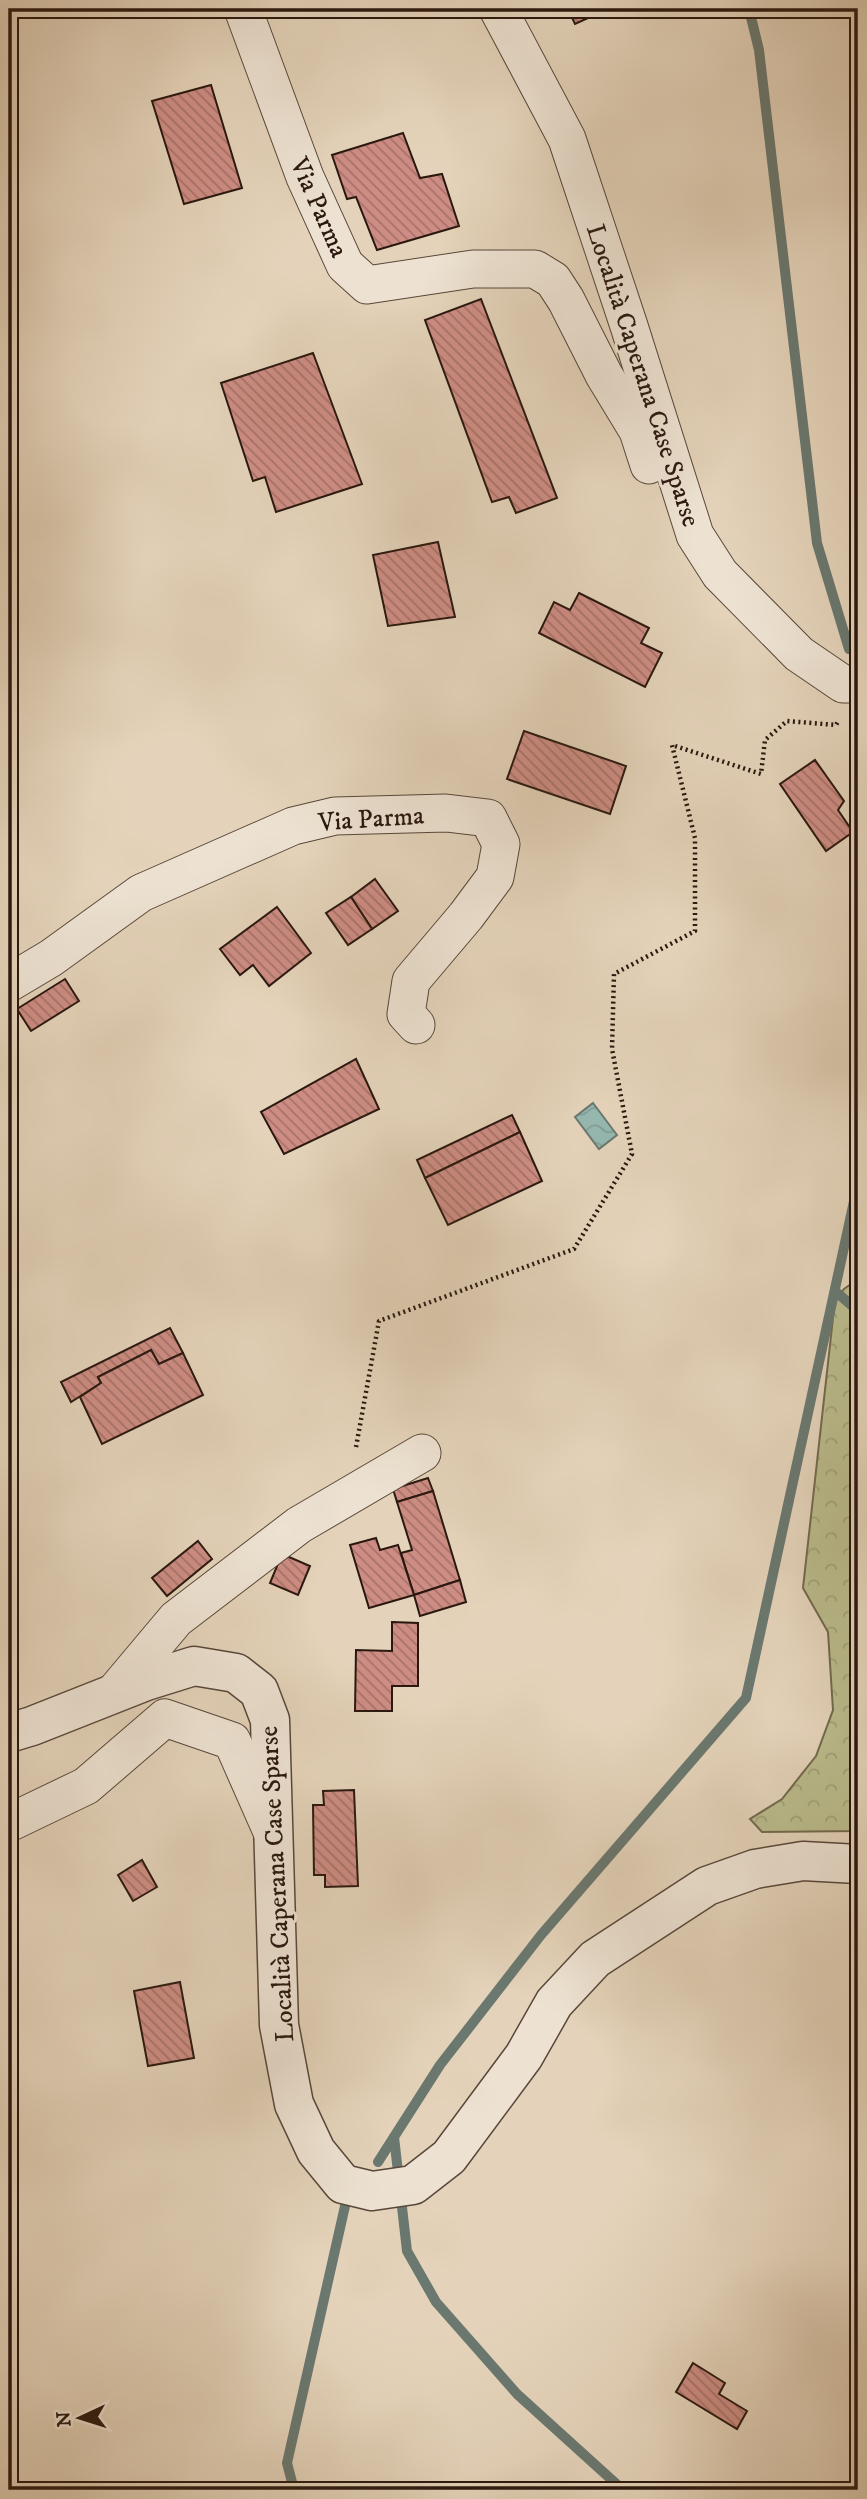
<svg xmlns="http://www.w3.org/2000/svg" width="867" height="2499" viewBox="0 0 867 2499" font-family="'IM FELL DW Pica',serif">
  <defs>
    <pattern id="forest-crowns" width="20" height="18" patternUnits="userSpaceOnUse" patternTransform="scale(1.75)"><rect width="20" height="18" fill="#babb8c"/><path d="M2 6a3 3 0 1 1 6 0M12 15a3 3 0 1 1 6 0" fill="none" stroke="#a0a078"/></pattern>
    <pattern id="water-waves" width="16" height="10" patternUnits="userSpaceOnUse" patternTransform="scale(1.75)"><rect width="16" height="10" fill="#95b8b0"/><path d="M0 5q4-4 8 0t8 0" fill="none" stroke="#819d96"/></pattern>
    <pattern id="building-back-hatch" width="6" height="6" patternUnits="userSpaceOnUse" patternTransform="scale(1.75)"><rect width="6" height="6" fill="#ce8d84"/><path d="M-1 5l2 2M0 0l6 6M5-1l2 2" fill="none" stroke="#a7726a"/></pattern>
  </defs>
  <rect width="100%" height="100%" fill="#e4d3ba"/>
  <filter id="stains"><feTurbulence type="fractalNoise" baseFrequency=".00286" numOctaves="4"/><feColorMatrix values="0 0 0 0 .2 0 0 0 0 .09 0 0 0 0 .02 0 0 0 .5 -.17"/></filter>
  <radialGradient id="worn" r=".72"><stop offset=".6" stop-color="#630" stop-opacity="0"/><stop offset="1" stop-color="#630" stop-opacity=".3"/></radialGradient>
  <polygon fill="url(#forest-crowns)" stroke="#726a4e" stroke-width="2" points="858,1279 858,1831 762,1832 750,1819 782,1799 816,1756 833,1710 828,1632 803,1588 835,1300 844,1289"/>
  <polygon fill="url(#water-waves)" stroke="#6a7870" stroke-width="2" points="593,1103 617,1135 599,1149 575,1117"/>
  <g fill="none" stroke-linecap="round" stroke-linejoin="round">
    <g stroke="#6a7870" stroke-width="10">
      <polyline points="749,9 759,50 817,543 849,649"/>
      <polyline points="835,1291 858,1311"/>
      <polyline points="394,2137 407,2251 436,2302 517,2394 623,2490"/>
      <polyline points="378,2162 440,2065 541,1935 746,1698 858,1183"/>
      <polyline points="294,2490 287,2463 345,2206"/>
    </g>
  </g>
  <g fill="url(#building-back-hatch)" stroke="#2a180f" stroke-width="2">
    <polygon points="42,9 80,9 80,13 42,15"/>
    <polygon points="568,9 608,9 575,24"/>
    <polygon points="211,85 242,188 184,204 152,101"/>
    <polygon points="403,133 420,178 442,174 459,226 377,250 356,197 347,199 332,155"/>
    <polygon points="481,299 557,498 516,513 509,497 492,502 425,320"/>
    <polygon points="313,353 362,484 276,512 265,477 253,481 221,383"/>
    <polygon points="438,542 455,617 388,626 373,555"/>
    <polygon points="579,593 649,628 641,643 662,653 645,687 539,633 554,602 570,610"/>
    <polygon points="524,731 626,766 610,814 507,779"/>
    <polygon points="815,760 844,801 838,810 853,832 826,851 780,784"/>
    <polygon points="375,879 398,911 372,929 351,897"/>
    <polygon points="351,897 372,929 348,945 326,913"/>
    <polygon points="277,907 311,953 269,986 253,965 240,975 220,949"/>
    <polygon points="65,979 79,1001 31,1031 17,1009"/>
    <polygon points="356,1059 379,1109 284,1154 261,1112"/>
    <polygon points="512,1115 520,1132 425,1178 417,1160"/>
    <polygon points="520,1132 542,1181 448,1225 425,1178"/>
    <polygon points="170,1328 183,1353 159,1364 151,1350 98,1377 101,1383 71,1402 61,1382"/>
    <polygon points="151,1350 159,1364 183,1353 203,1395 102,1444 80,1397 101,1383 98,1377"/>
    <polygon points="428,1478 433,1491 397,1502 393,1489"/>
    <polygon points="433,1491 460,1580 414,1595 401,1553 412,1550 397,1502"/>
    <polygon points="376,1538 380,1550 398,1545 414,1595 369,1608 350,1545"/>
    <polygon points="198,1541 212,1559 167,1596 152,1578"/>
    <polygon points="282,1554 310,1566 298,1595 270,1583"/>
    <polygon points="460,1580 466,1602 420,1616 414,1595"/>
    <polygon points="392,1622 418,1623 418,1686 392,1686 392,1711 355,1711 356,1650 392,1651"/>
    <polygon points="354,1790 358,1886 325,1887 325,1875 314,1875 313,1805 324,1805 323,1791"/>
    <polygon points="142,1860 157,1887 133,1901 118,1875"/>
    <polygon points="180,1982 194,2058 148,2066 134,1991"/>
    <polygon points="693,2363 725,2383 719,2394 747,2411 737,2429 676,2392"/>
  </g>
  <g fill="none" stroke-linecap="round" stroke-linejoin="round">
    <g stroke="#58473a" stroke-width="39">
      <g id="minor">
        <polyline points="243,9 305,177 345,265 367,285 473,269 535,269 553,280 566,300 604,375 638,431 649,465"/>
        <polyline points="498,9 567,139 629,326 695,535 720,574 799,654 843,684 858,684"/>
        <polyline points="9,983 51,958 141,893 293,826 335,816 446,813 488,818 501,844 495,877 466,916 411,981 406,1014 416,1025"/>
        <polyline points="113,1694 176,1619 299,1525 422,1453"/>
        <polyline points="9,1823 86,1786 165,1718 232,1741 273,1834"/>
      </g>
    </g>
    <g stroke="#58473a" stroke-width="41">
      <polyline id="tertiary" points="9,1733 32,1726 146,1681 194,1666 236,1673 259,1691 270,1720 279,2025 294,2104 316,2151 343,2184 372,2191 413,2185 449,2157 524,2056 554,2003 595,1959 707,1886 755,1869 803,1861 858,1864"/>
    </g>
    <polyline stroke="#2a180f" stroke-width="4.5" stroke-dasharray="2 3.5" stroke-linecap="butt" points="356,1447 379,1321 574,1249 632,1154 612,1049 614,974 695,931 695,838 672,745 761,774 765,740 787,721 836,725 839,720"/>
    <use href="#minor" stroke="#ede2d2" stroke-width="37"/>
    <use href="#tertiary" stroke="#ede2d2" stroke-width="38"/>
  </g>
  <g text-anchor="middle" stroke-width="6" stroke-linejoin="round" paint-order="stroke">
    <g font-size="26" fill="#2a180f" stroke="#ede2d2">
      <text transform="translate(320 207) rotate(66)" y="9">Via Parma</text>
      <text transform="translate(644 375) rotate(72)" y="9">Località Caperana Case Sparse</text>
      <text transform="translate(371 818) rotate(-4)" y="9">Via Parma</text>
      <text transform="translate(276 1884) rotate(-93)" y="9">Località Caperana Case Sparse</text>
    </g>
  </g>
  <rect width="867" height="2499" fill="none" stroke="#e4d3ba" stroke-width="35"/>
  <rect x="10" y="10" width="846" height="2478" fill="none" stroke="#2a180f" stroke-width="3.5"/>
  <rect x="18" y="18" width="832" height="2464" fill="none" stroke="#2a180f" stroke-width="2"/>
  <g transform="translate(80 2418) rotate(266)" stroke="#ede2d2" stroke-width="5" paint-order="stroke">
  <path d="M0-5L12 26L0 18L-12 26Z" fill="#2a180f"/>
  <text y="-10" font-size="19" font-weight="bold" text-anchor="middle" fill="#2a180f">N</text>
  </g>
  <rect width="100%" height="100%" filter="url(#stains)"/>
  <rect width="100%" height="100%" fill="url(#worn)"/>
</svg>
